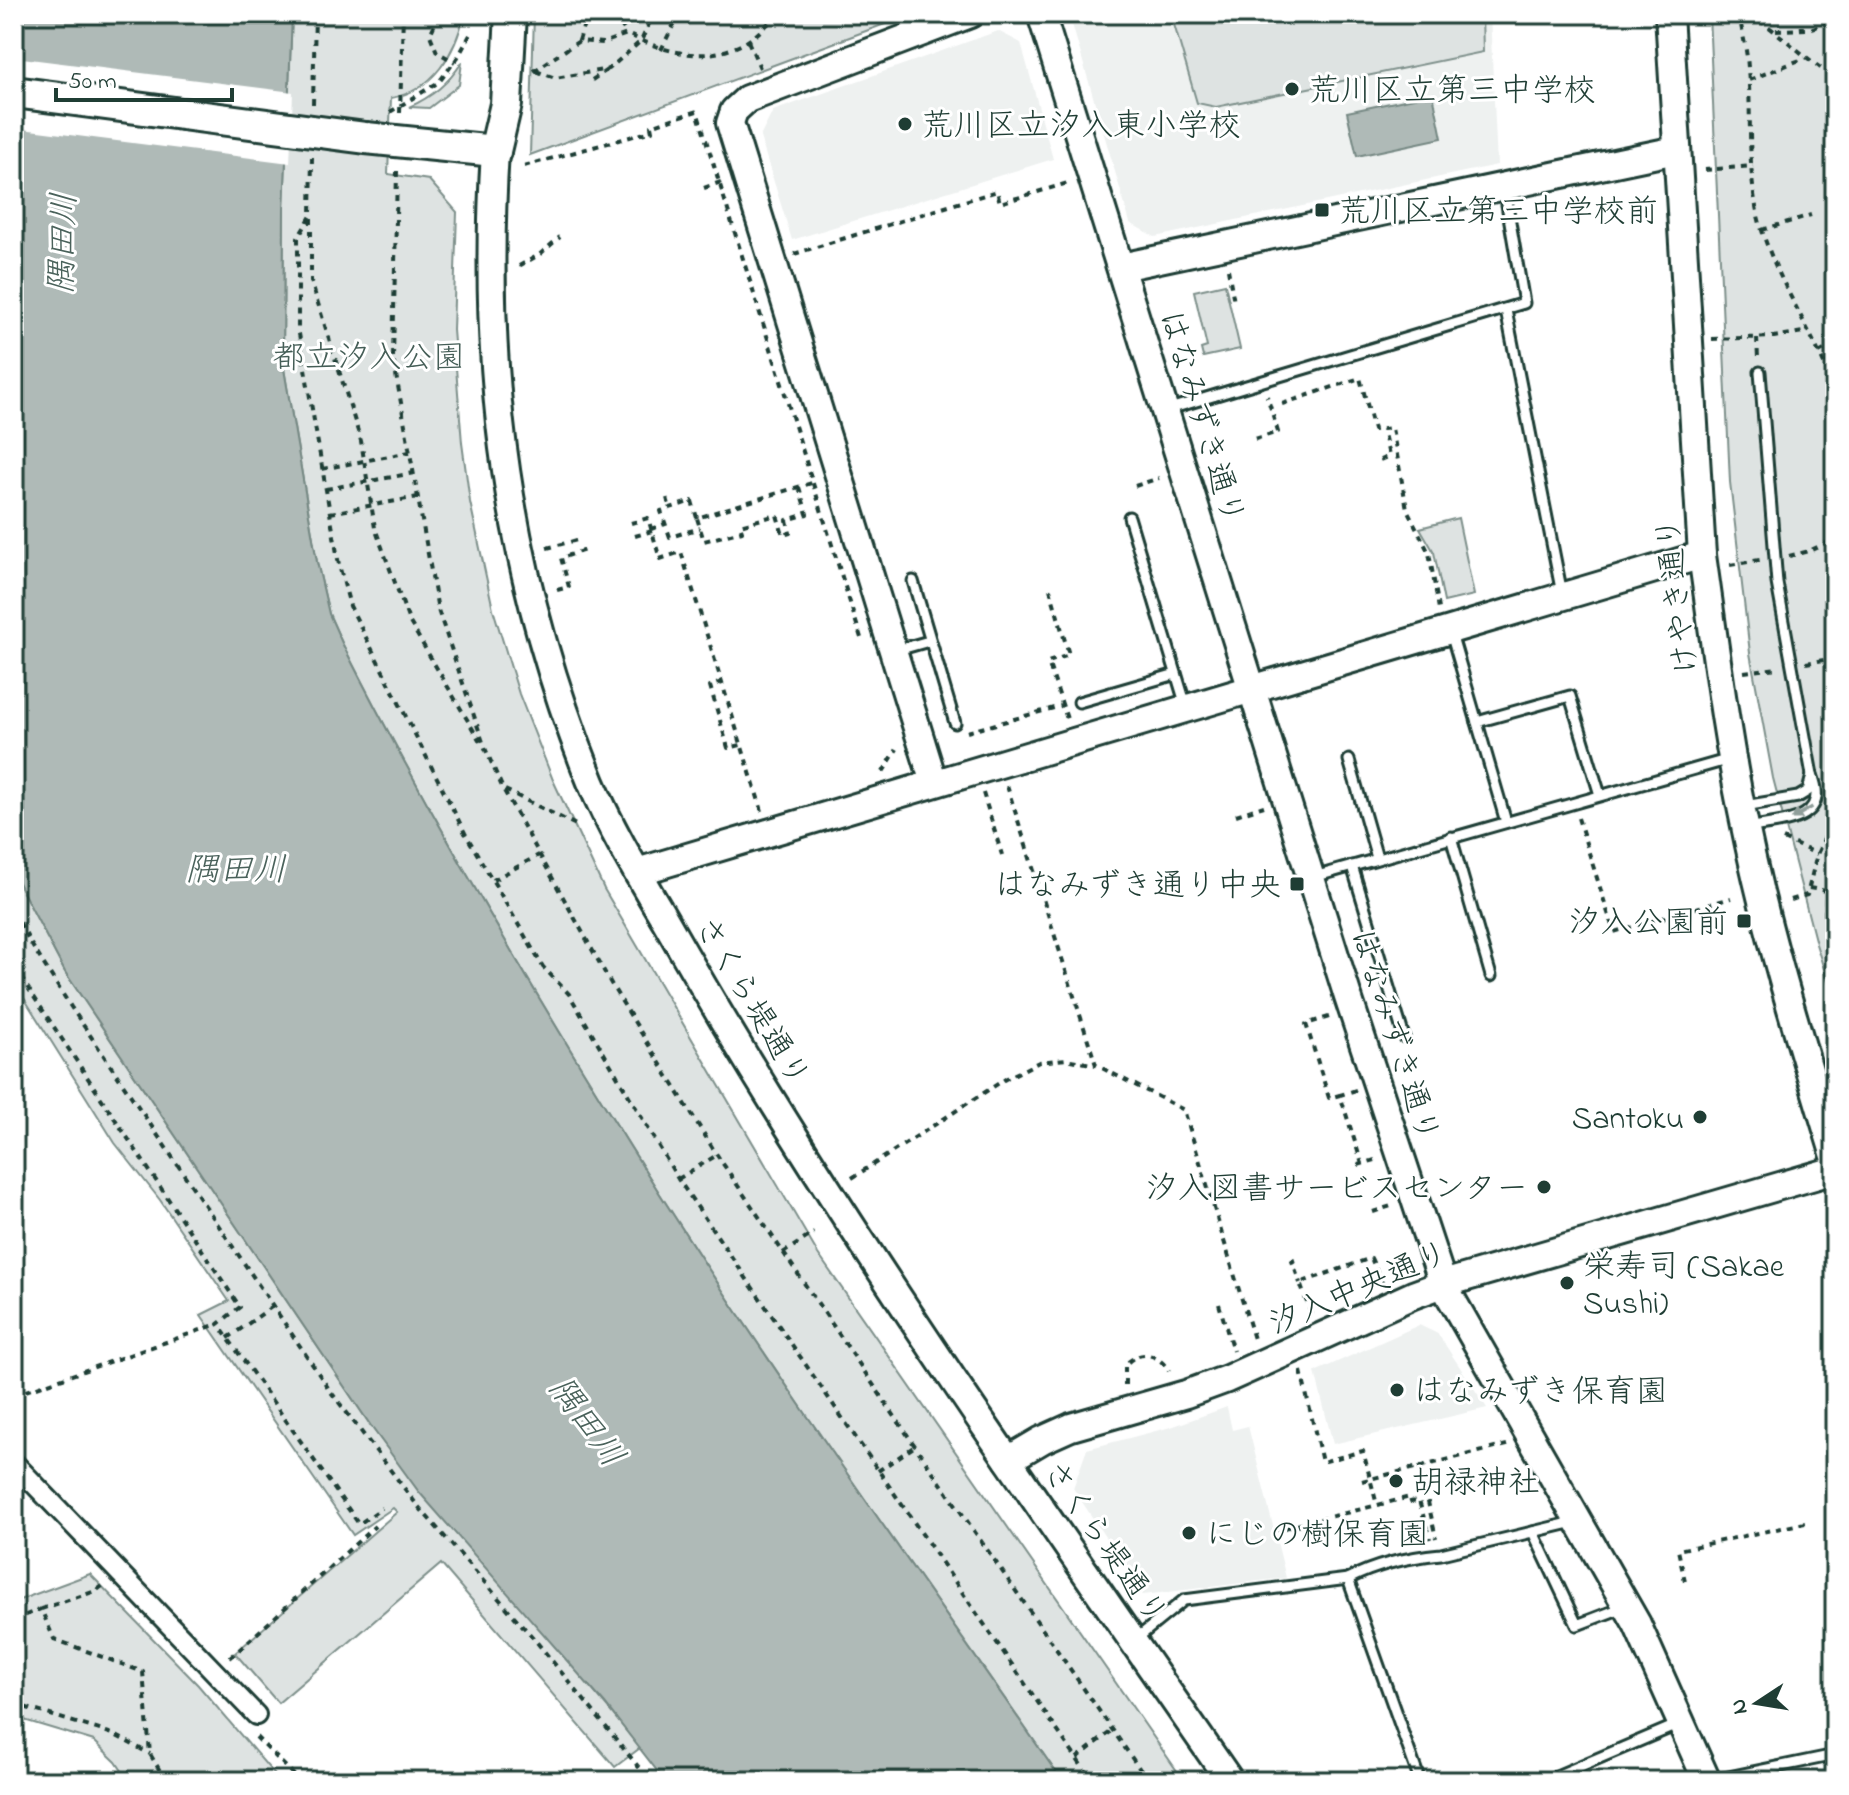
<svg xmlns="http://www.w3.org/2000/svg" width="1849" height="1795" viewBox="0 0 1849 1795" font-family="'Indie Flower','Klee One',sans-serif">
  <rect width="100%" height="100%" fill="#fff"/>
  <filter id="ink" filterUnits="userSpaceOnUse"><feTurbulence type="fractalNoise" baseFrequency=".0125" numOctaves="2"/><feDisplacementMap in="SourceGraphic" scale="16" xChannelSelector="R" yChannelSelector="G"/><feConvolveMatrix kernelMatrix="1 2 1 2 8 2 1 2 1" color-interpolation-filters="sRGB"/></filter>
  <g filter="url(#ink)">
    <g fill="#eef1f0">
      <polygon points="1069,14 1490,14 1497,165 1155,237 1130,223"/>
      <polygon points="998,31 1021,43 1053,159 792,240 760,137 773,111"/>
      <polygon points="1419,1325 1438,1334 1487,1408 1333,1444 1315,1372"/>
      <polygon points="1227,1407 1232,1430 1248,1426 1286,1578 1143,1595 1073,1488 1087,1449 1171,1427"/>
    </g>
    <g fill="#dee3e2" stroke="#7e908b" stroke-width="2">
      <path d="M292 14H464C456 53 433 91 391 98L388 174 429 180 457 212 453 330 462 443 470 502 493 609 519 694 553 780 604 889 818 1254 1184 1781H1062C927 1586 787 1394 660 1194 547 1016 438 832 342 643L329 614 317 562 283 363 284 209Z"/>
      <polygon points="534,14 912,14 530,155"/>
      <polygon points="1171,14 1482,14 1483,52 1216,107 1197,103"/>
      <polygon points="1709,14 1835,14 1835,1004 1816,944 1773,778 1750,653 1730,482"/>
      <path d="M462 62 459 85 429 108 409 107C432 97 449 83 462 62Z"/>
      <polygon points="1225,284 1240,349 1203,357 1201,349 1207,347 1194,291"/>
      <polygon points="1458,518 1474,595 1444,602 1434,552 1420,528"/>
      <path d="M14 875 65 972 373 1429C456 1541 555 1639 640 1748L615 1767 441 1564 278 1703 235 1653 397 1512 393 1508 353 1535 201 1315 229 1301 160 1200 115 1143 14 982Z"/>
      <polygon points="90,1574 198,1685 280,1781 129,1781 116,1762 94,1741 14,1717 14,1602"/>
    </g>
    <g fill="#afbab7" stroke="#758883" stroke-width="2">
      <path d="M14 14H292L284 209 283 363 317 562 329 614 342 643C438 832 547 1016 660 1194 787 1394 927 1586 1062 1781H665L605 1704 419 1492 373 1429 65 972 14 875Z"/>
      <polygon points="1433,94 1442,138 1357,156 1347,112"/>
    </g>
    <polygon fill="#fff" points="14,57 293,92 290,163 14,128"/>
    <g fill="none" stroke-linecap="round" stroke-linejoin="round">
      <g stroke="#1f3d34" stroke-width="15">
        <g id="lane">
          <polyline points="1506,310 1562,594"/>
          <polyline points="1760,372 1777,583 1812,775"/>
          <polyline points="1166,410 1524,303 1504,187"/>
          <polyline points="1129,517 1186,706"/>
          <polyline points="913,581 955,723"/>
          <polyline points="1451,633 1506,822"/>
          <polyline points="894,651 929,641"/>
          <polyline points="1079,702 1176,674"/>
          <polyline points="1477,722 1570,696 1600,795"/>
          <polyline points="1349,760 1377,858"/>
          <path d="M1744 806 1798 797 1808 791 1812 775C1832 823 1778 822 1746 828"/>
          <polyline points="1451,837 1491,976"/>
          <polyline points="1352,866 1404,1037"/>
          <polyline points="1314,877 1730,759"/>
          <polyline points="1533,1532 1577,1625 1624,1607"/>
          <polyline points="1348,1579 1420,1781"/>
          <path d="M1136 1639 1184 1600 1348 1579C1377 1564 1409 1557 1441 1554L1574 1522"/>
          <polyline points="1552,1778 1679,1724"/>
          <polyline points="1709,1781 1835,1755"/>
        </g>
      </g>
      <g stroke="#1f3d34" stroke-width="24">
        <polyline id="street" points="14,1463 256,1715"/>
      </g>
      <g stroke="#1f3d34" stroke-width="32">
        <g id="secondary">
          <polyline points="1041,14 1348,997 1443,1284 1637,1624 1707,1781"/>
          <path d="M1669 14 1702 555C1715 645 1726 737 1745 826 1768 938 1802 1047 1835 1156"/>
          <path d="M495 151C481 374 507 573 591 782 611 830 638 874 665 920 698 978 732 1036 768 1094 913 1329 1073 1554 1230 1781"/>
          <polyline points="1121,267 1676,150"/>
          <polyline points="934,783 730,123 734,111 747,99 970,14"/>
          <polyline points="637,872 1702,555"/>
          <polyline points="1008,1460 1042,1440 1071,1427 1186,1394 1227,1379 1413,1295 1443,1284 1835,1170"/>
        </g>
      </g>
      <g stroke="#1f3d34" stroke-width="36">
        <g id="primary">
          <polyline points="366,138 495,151"/>
          <polyline points="495,151 506,104 511,14"/>
        </g>
      </g>
      <g stroke="#1f3d34" stroke-width="4" stroke-dasharray="6 6" stroke-linecap="butt">
        <polyline points="439,14 430,35 437,52 455,62"/>
        <polyline points="614,14 627,34"/>
        <path d="M1739 14C1742 32 1747 50 1748 68 1752 120 1746 177 1761 227 1778 285 1817 335 1835 394"/>
        <path d="M1749 14C1780 32 1804 58 1835 78"/>
        <polyline points="1801,14 1802,30"/>
        <polyline points="1776,30 1809,29 1829,23 1828,136"/>
        <polyline points="579,41 587,14"/>
        <polyline points="748,41 760,68"/>
        <polyline points="661,50 679,14"/>
        <path d="M534 71 579 41 603 43 627 34C665 52 705 65 746 42 758 35 768 23 779 14"/>
        <polyline points="536,71 555,78 609,69 641,41 653,15"/>
        <polyline points="592,80 607,70"/>
        <polyline points="1749,80 1805,58"/>
        <polyline points="313,104 315,14"/>
        <polyline points="390,112 439,82 458,57 470,35"/>
        <polyline points="400,113 403,14"/>
        <polyline points="312,157 311,216 298,238 298,328 339,565 350,606 465,833 543,967 569,994 678,1179 1092,1781"/>
        <polyline points="524,166 652,131 651,126 697,111 861,638"/>
        <polyline points="1705,170 1753,166"/>
        <polyline points="397,171 393,358 438,610 485,748 503,789 614,989 717,1155 915,1446 1148,1781"/>
        <polyline points="704,188 721,182"/>
        <polyline points="311,218 311,281 361,441 375,528 409,621 481,743"/>
        <polyline points="1762,230 1811,215"/>
        <polyline points="794,254 997,191 1000,203 1068,183"/>
        <polyline points="519,266 539,255 560,237"/>
        <polyline points="1228,269 1234,302"/>
        <polyline points="1757,338 1758,358"/>
        <polyline points="1712,339 1774,337 1809,331"/>
        <polyline points="1819,353 1835,344"/>
        <polyline points="1282,404 1360,378 1374,430 1392,428 1407,509 1429,553 1439,609"/>
        <polyline points="1255,439 1278,432 1267,396"/>
        <polyline points="1380,460 1389,456 1383,429"/>
        <polyline points="322,469 410,452"/>
        <polyline points="1135,486 1159,478"/>
        <path d="M799 487 807 514 787 520 790 533 783 535 777 515 740 525 742 531 704 541 697 518C735 506 774 494 812 483"/>
        <polyline points="326,489 414,473"/>
        <polyline points="667,498 670,508"/>
        <polyline points="330,513 418,497"/>
        <polyline points="697,518 692,501 661,511 670,537 700,528"/>
        <polyline points="631,523 648,518 660,559 681,552 762,811"/>
        <polyline points="651,529 665,524"/>
        <polyline points="635,536 652,531"/>
        <polyline points="547,548 577,540"/>
        <polyline points="1789,556 1809,551 1835,539"/>
        <polyline points="1730,565 1760,560"/>
        <polyline points="1050,589 1069,655 1048,662 1067,719"/>
        <polyline points="557,590 569,587 561,558 585,550"/>
        <polyline points="1806,663 1835,658"/>
        <polyline points="1744,672 1777,668"/>
        <polyline points="722,682 710,686 728,748 741,745"/>
        <polyline points="967,732 1061,706"/>
        <polyline points="883,772 897,749"/>
        <polyline points="1007,786 1096,1065 1184,1110 1254,1339"/>
        <polyline points="505,790 578,826"/>
        <polyline points="983,793 1002,855"/>
        <polyline points="1236,815 1264,806"/>
        <polyline points="1578,818 1614,932 1731,898"/>
        <polyline points="1783,839 1817,854"/>
        <polyline points="493,880 539,855"/>
        <polyline points="1809,888 1826,891 1825,933 1835,971"/>
        <polyline points="1791,900 1807,895 1817,854 1835,816"/>
        <polyline points="14,912 31,944 71,1007 331,1392 417,1505 535,1640 650,1781"/>
        <polyline points="1825,916 1835,913"/>
        <polyline points="14,967 240,1307 218,1324 359,1524 382,1508"/>
        <polyline points="1329,1017 1306,1024 1329,1098 1340,1095"/>
        <polyline points="1827,1029 1835,1033"/>
        <polyline points="1356,1090 1340,1095 1362,1164"/>
        <polyline points="1358,1165 1375,1160"/>
        <polyline points="852,1178 1007,1078 1039,1062 1066,1059 1096,1065"/>
        <polyline points="678,1179 717,1155"/>
        <polyline points="1373,1212 1394,1205"/>
        <polyline points="783,1253 814,1233"/>
        <polyline points="1295,1260 1292,1261 1300,1283"/>
        <polyline points="1219,1304 1233,1351"/>
        <polyline points="1311,1314 1300,1283 1371,1258 1382,1283"/>
        <polyline points="228,1338 273,1306"/>
        <polyline points="1301,1371 1322,1462 1363,1451 1377,1505"/>
        <path d="M1125 1385V1365C1140 1349 1158 1353 1169 1371"/>
        <polyline points="14,1395 218,1324"/>
        <polyline points="1420,1466 1436,1538"/>
        <polyline points="878,1471 915,1446"/>
        <polyline points="1362,1481 1507,1445"/>
        <polyline points="1273,1531 1410,1497 1411,1502 1419,1501 1430,1539"/>
        <polyline points="1685,1581 1678,1550 1805,1523"/>
        <polyline points="41,1609 96,1591 105,1584"/>
        <polyline points="14,1620 41,1609 54,1639 143,1672 150,1754 166,1781"/>
        <polyline points="230,1658 375,1526"/>
        <polyline points="14,1704 113,1734 150,1754"/>
        <polyline points="256,1737 300,1781"/>
        <polyline points="1077,1758 1113,1730"/>
      </g>
      <use href="#lane" stroke="#fff" stroke-width="9"/>
      <use href="#street" stroke="#fff" stroke-width="18"/>
      <use href="#secondary" stroke="#fff" stroke-width="26"/>
      <use href="#primary" stroke="#fff" stroke-width="30"/>
      <g stroke="#1f3d34" stroke-width="36" stroke-linecap="butt">
        <polyline id="primary-bridge" points="14,92 366,138"/>
      </g>
      <use href="#primary-bridge" stroke="#fff" stroke-width="30"/>
    </g>
    <defs><path id="oneway-solid" d="M-6-.8H1V-3.2L6.5 0L1 3.2V.8H-6Z" transform="scale(2)"/></defs>
    <use fill="#8f9e9a" href="#oneway-solid" transform="translate(1802 813) rotate(150)"/>
  </g>
  <g fill="#1f3d34" stroke="#fff" stroke-width="3">
    <circle cx="1292" cy="89" r="8"/>
    <circle cx="905" cy="124" r="8"/>
    <rect x="1314" y="202" width="16" height="16" rx="4"/>
    <rect x="1289" y="876" width="16" height="16" rx="4"/>
    <rect x="1736" y="913" width="16" height="16" rx="4"/>
    <circle cx="1700" cy="1117" r="8"/>
    <circle cx="1544" cy="1187" r="8"/>
    <circle cx="1567" cy="1283" r="8"/>
    <circle cx="1397" cy="1390" r="8"/>
    <circle cx="1396" cy="1481" r="8"/>
    <circle cx="1189" cy="1533" r="8"/>
  </g>
  <g text-anchor="middle" stroke-width="6" stroke-linejoin="round" paint-order="stroke">
    <g font-size="32" fill="#1f3d34" stroke="#fff" text-anchor="start">
      <text x="1308" y="100">荒川区立第三中学校</text>
      <text x="921" y="135">荒川区立汐入東小学校</text>
      <text x="1338" y="221">荒川区立第三中学校前</text>
      <text x="1281" y="895" text-anchor="end">はなみずき通り中央</text>
      <text x="1728" y="932" text-anchor="end">汐入公園前</text>
      <text x="1684" y="1128" text-anchor="end">Santoku</text>
      <text x="1528" y="1198" text-anchor="end">汐入図書サービスセンター</text>
      <text x="1583" y="1276">栄寿司 (Sakae<tspan x="1583" dy="37">Sushi)</tspan></text>
      <text x="1413" y="1401">はなみずき保育園</text>
      <text x="1412" y="1492">胡禄神社</text>
      <text x="1205" y="1544">にじの樹保育園</text>
    </g>
    <g font-size="32" fill="#455e57" stroke="#fff">
      <text x="369" y="367">都立汐入公園</text>
    </g>
    <g font-size="32" fill="#1f3d34" stroke="#fff">
      <text transform="translate(1203 417) rotate(73)" y="11">はなみずき通り</text>
      <text transform="translate(1676 596) rotate(-97)" y="11">けやき通り</text>
      <text transform="translate(753 1001) rotate(59)" y="11">さくら堤通り</text>
      <text transform="translate(1396 1035) rotate(72)" y="11">はなみずき通り</text>
      <text transform="translate(1358 1287) rotate(-23)" y="11">汐入中央通り</text>
      <text transform="translate(1106 1542) rotate(55)" y="11">さくら堤通り</text>
    </g>
    <g font-size="34" font-style="italic" fill="#4a625b" stroke="#fff">
      <text transform="translate(61 243) rotate(-88)" y="12">隅田川</text>
      <text x="236" y="880">隅田川</text>
      <text transform="translate(588 1421) rotate(54)" y="12">隅田川</text>
    </g>
  </g>
  <rect width="1849" height="1795" fill="none" stroke="#fff" stroke-width="48"/>
  <rect x="24" y="24" width="1801" height="1747" fill="none" stroke="#1f3d34" stroke-width="3" filter="url(#ink)"/>
  <g transform="translate(1757 1703) rotate(258)" stroke="#ffffff" stroke-width="6" paint-order="stroke">
  <path d="M0-6L14 30L0 20L-14 30Z" fill="#1f3d34"/>
  <text y="-12" font-size="22" font-weight="bold" text-anchor="middle" fill="#1f3d34">N</text>
  </g>
  <path d="M56 88v12h176v-12" fill="none" stroke="#1f3d34" stroke-width="4"/>
  <text x="68" y="88" font-size="24" fill="#1f3d34" stroke="#ffffff" stroke-width="6" paint-order="stroke">50 m</text>
</svg>
